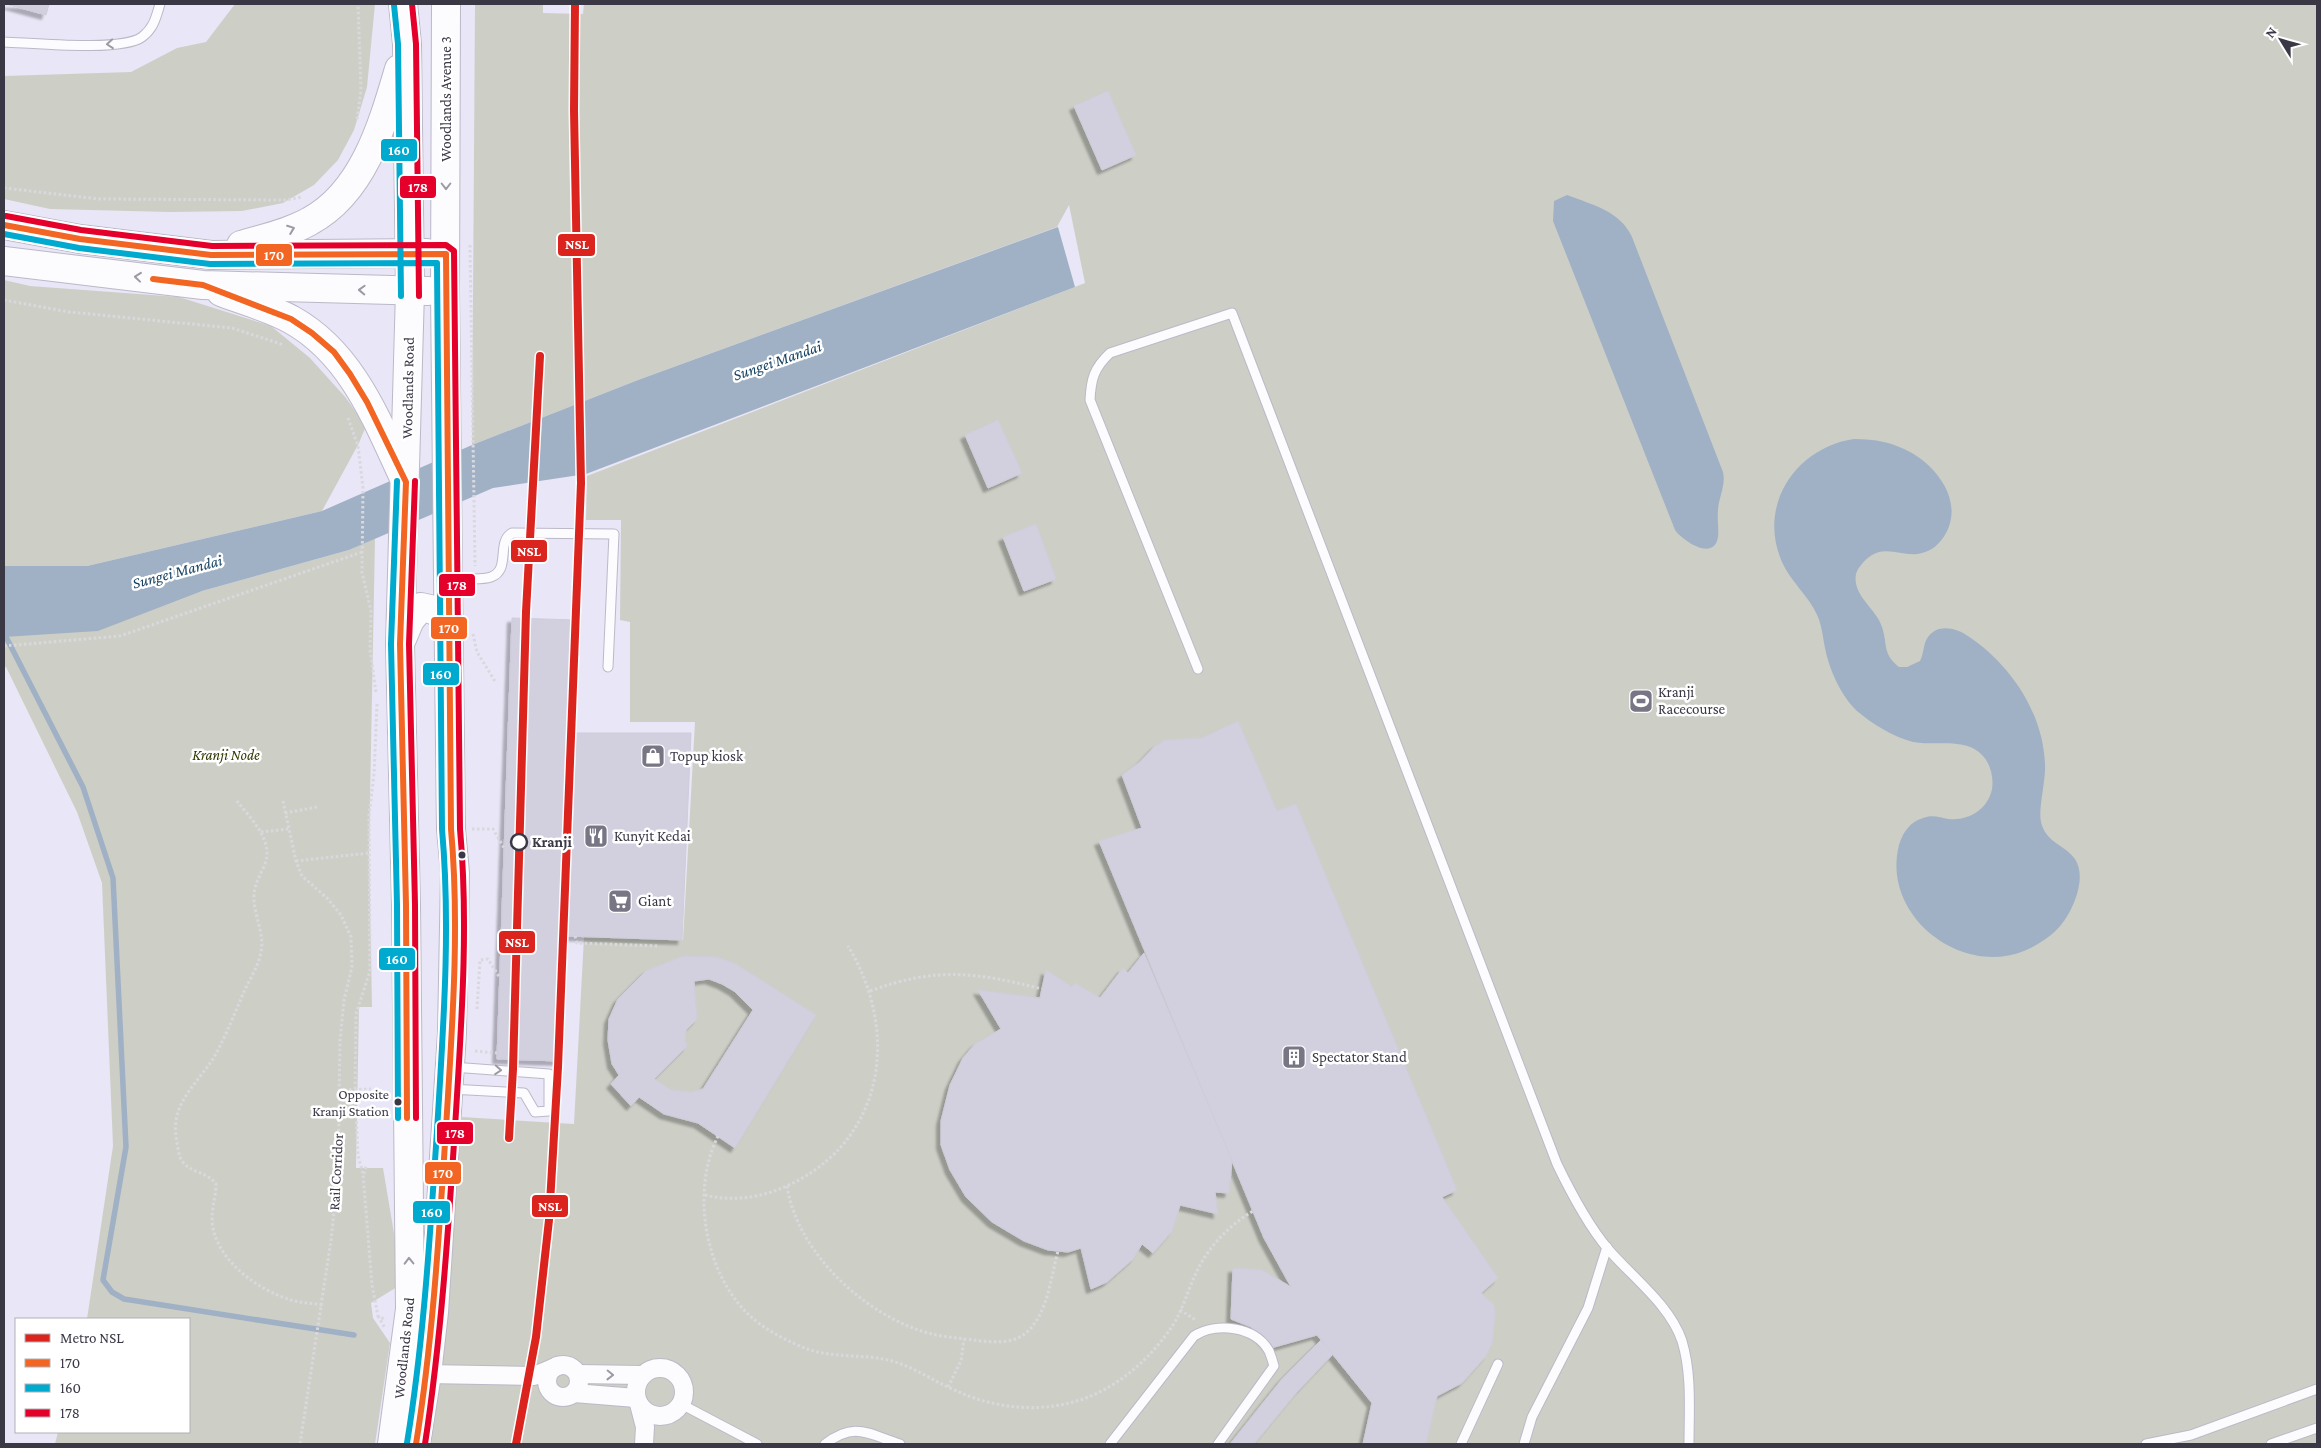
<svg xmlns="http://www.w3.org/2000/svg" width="2321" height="1448" viewBox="0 0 2321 1448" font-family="'Crimson Pro',serif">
  <defs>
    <filter id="shadow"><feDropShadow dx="-4.5" dy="4.5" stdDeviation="1" flood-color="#0004"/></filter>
  </defs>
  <rect width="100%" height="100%" fill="#e9e6f7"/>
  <g fill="#cdcfc7">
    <polygon points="235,4 375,4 367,87 354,130 338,160 314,185 283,203 242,211 170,212 50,209 4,199 4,76 131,72 177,48 206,42"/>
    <polygon points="475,4 543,4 543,13 583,14 584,4 2317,4 2317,1444 426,1444 446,1313 462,1117 574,1124 584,937 683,940 695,722 630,722 630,622 620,620 621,520 586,520 587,476 1085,283 1069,205 1057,227 638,380 472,445"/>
    <polygon points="4,280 30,286 179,297 271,326 310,358 346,398 366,426 359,443 322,511 87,566 4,566"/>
    <polygon points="375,538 369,853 372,1007 359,1007 356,1168 383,1168 399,1263 397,1287 371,1303 373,1318 390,1343 375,1444 55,1444 58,1432 189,1432 189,1319 87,1319 113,1146 102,883 77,812 6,667 4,667 4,637 202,591 349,550"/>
  </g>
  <g fill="#a0b1c5">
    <path d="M1567 195C1593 205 1620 211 1632 237L1723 472C1726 485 1719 496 1718 510 1717 519 1719 529 1718 537 1714 562 1683 541 1675 530L1553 221 1554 201Z"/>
    <polygon points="1058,227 1075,287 586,474 493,488 349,550 202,591 98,631 4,637 4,566 87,566 322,511 472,445 638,380"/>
    <path d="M1854 439C1876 439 1892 442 1912 453 1941 470 1965 506 1943 538 1938 545 1931 551 1922 553 1906 558 1889 546 1874 554 1867 557 1858 567 1856 574 1852 596 1876 608 1882 627 1888 645 1882 653 1899 667H1907L1920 661C1923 655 1923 650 1925 643 1932 623 1954 626 1968 636 2010 664 2043 712 2045 764 2046 781 2038 808 2041 822 2046 843 2064 844 2075 859 2087 877 2074 909 2061 925 2052 936 2038 945 2024 951 1960 977 1881 915 1899 845 1903 832 1910 822 1923 818 1933 814 1940 818 1949 819 1969 821 1988 809 1992 789 1994 777 1990 762 1981 754 1965 738 1935 746 1913 742 1894 737 1872 724 1857 711 1841 696 1829 669 1825 648 1823 638 1822 627 1818 617 1809 595 1788 580 1780 557 1759 502 1798 447 1854 439Z"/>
  </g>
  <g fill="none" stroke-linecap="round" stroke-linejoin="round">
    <polyline stroke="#a0b1c5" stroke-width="5.5" points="4,633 83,787 113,878 126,1147 103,1280 112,1292 124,1299 354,1335"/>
  </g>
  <g fill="#d2cfde" stroke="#cfcddb" fill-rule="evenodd" filter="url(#shadow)">
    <polygon points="6,4 49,4 46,15"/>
    <polygon points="1108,91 1136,155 1102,170 1074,106"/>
    <polygon points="998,420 1022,473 988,488 965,435"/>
    <polygon points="1036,524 1056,579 1024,591 1003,537"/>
    <polygon points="512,618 576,620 561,1061 497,1059"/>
    <polygon points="1238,721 1277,811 1296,804 1457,1190 1442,1197 1498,1278 1481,1293 1494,1305 1495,1315 1492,1343 1486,1356 1462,1383 1437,1396 1426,1444 1363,1444 1372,1403 1317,1335 1271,1348 1251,1327 1231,1319 1233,1268 1262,1270 1291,1287 1264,1238 1099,841 1142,828 1122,775 1140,762 1155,746 1166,740 1202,738"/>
    <polygon points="572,733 691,733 682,940 566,936"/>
    <polygon points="1144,953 1232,1160 1229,1193 1215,1192 1218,1214 1180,1205 1172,1231 1153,1253 1142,1244 1133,1259 1107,1282 1091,1289 1081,1248 1068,1252 1048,1250 1024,1241 992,1222 966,1197 950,1170 941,1145 941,1121 950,1085 963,1058 975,1044 1001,1029 978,990 1040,998 1046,970 1072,987 1075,983 1100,998 1123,968 1128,973"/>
    <path d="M683 956 717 957 736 964 816 1015 735 1148 698 1123 664 1114 639 1097 631 1106 611 1084 619 1075 612 1064 608 1040 609 1019 618 999 646 971ZM709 979 722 984 734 991 753 1010 703 1089 692 1092 671 1090 654 1079 687 1046 685 1041 686 1030 697 1019 694 981Z"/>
    <polygon points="1321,1340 1333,1354 1296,1393 1254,1444 1230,1444 1282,1379"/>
  </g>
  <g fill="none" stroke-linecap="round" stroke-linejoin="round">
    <g stroke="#bbb9c7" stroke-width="11">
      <g id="service">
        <path d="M4 42C32 43 122 52 142 37 154 28 156 17 160 4"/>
        <path d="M450 578C462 578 479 581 491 577 511 570 496 542 512 533L614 534 608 667"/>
        <path d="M1198 669 1090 400C1091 379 1094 368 1110 353L1232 313 1557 1164C1571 1193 1587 1224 1608 1249 1632 1277 1670 1305 1682 1341 1692 1374 1689 1410 1689 1444"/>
        <polyline points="450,1089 524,1093 535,1112 549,1111 549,1074 452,1067"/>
        <polyline points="681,1404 757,1444"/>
        <path d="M825 1444C855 1421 868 1434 900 1444"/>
        <path d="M1110 1444 1194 1336C1216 1322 1255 1326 1269 1351 1271 1356 1273 1362 1274 1366L1218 1444"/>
        <polyline points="1461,1444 1498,1364"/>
        <polyline points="1524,1444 1532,1417 1588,1308 1607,1247"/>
        <polyline points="2146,1444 2191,1435 2317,1389"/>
        <polyline points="2271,1444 2317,1428"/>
      </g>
    </g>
    <g stroke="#bbb9c7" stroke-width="20">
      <g id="minor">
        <circle cx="563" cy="1381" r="16"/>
        <circle cx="660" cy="1392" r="24"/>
        <polyline points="427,1374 534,1376 558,1366"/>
        <polyline points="578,1374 642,1375"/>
        <polyline points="574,1393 636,1398"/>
        <polyline points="639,1404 645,1427 644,1444"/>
      </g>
    </g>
    <g stroke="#bbb9c7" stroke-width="30">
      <g id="primary">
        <polyline points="4,225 80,239 211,255 427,253"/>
        <path d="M241 245C264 238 289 233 310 221 364 192 383 123 399 69"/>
        <polyline points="4,261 203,285 428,291"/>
        <path d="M221 292C244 301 271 308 292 320 351 353 376 418 403 476"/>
        <polyline points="402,639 410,620 421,607 434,610 448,620"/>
        <polyline points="392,1444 410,1309 406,905 400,644 410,291 407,44 403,4"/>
        <polyline points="416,1444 427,1374 434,1312 452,1033 455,873 451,829 448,578 445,292 446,4"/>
      </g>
    </g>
    <g stroke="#d9d8dd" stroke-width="3" stroke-dasharray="2.5 2.5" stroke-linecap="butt">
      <polyline points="357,119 361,91 358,4"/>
      <polyline points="4,188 99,199 286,200 302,197"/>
      <polyline points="470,245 475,566"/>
      <polyline points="4,300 69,312 232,328 284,345"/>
      <polyline points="348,418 358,446 363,488 362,572 371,611 370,649 376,693"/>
      <polyline points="473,634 477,652 496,683"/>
      <polyline points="4,646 120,636 362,552"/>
      <polyline points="377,704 374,774 369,816 370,971 356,1014 355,1090 358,1155 363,1174 372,1285 378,1316 386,1320"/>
      <path d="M237 801C250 818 274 840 265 864 260 876 253 886 254 900 255 919 266 937 260 956 257 969 248 982 243 994 235 1013 227 1032 218 1050 203 1080 171 1099 176 1136 177 1143 178 1152 181 1159 188 1173 207 1171 216 1184 216 1195 212 1207 212 1219 213 1258 257 1290 291 1300 301 1303 312 1303 322 1305"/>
      <polyline points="283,801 296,861 302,876 327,898 341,915 351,937 352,967 344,1000 340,1041 338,1175 331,1240 300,1444"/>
      <polyline points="285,813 317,807"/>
      <polyline points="472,829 493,829 504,848"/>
      <polyline points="261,832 289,829"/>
      <polyline points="296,861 369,853"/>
      <polyline points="575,936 577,943 658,946"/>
      <path d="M870 991C935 967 976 972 1042 989"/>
      <polyline points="477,1009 480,960 488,959 500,978"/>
      <polyline points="475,1051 497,1053"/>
      <polyline points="339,1090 371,1089"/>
      <path d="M718 1136C691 1190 704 1271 748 1314 763 1329 787 1341 807 1349 836 1359 867 1353 895 1362 915 1368 932 1380 950 1388 991 1408 1036 1414 1080 1400 1117 1388 1149 1360 1171 1328 1183 1311 1188 1288 1198 1269 1210 1245 1230 1225 1253 1211"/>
      <polyline points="364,1174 366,1166"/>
      <path d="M787 1186C797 1252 864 1315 928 1333 942 1337 958 1338 973 1340 991 1342 1013 1345 1027 1332 1048 1313 1051 1276 1058 1251"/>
      <path d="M705 1195C736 1203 769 1196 797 1181 887 1133 898 1028 848 946"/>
      <polyline points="1180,1310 1196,1320"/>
      <polyline points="378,1316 385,1328"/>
      <polyline points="948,1387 961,1361 964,1339"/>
    </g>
    <use href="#service" stroke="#fcfbfe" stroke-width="9"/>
    <use href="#minor" stroke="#fcfbfe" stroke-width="18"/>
    <use href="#primary" stroke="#fcfbfe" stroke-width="28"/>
    <g stroke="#fff" stroke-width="10">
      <g id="bus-1">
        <path d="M4 225 80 239 211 255 446 254 451 829C460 928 452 1029 446 1128 439 1234 433 1339 416 1444"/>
        <polyline points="153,279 203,285 291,319 312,333 334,352 350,374 367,402 406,482 400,644 406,905 407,1118"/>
      </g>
    </g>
    <g stroke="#fff" stroke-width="10">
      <g id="bus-2">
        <polyline points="394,5 398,44 401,296"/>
        <path d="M4 234 79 248 210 264 437 263 442 829C451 929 443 1031 437 1131 430 1235 424 1339 407 1443"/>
        <polyline points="397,481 391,644 397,905 398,1118"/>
      </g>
    </g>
    <g stroke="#fff" stroke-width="10">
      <g id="bus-3">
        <polyline points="412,4 416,44 419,296"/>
        <path d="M6 216 81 230 212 246 446 245 454 251 460 829C469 927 461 1029 455 1128 448 1234 441 1339 425 1444"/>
        <polyline points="415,481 409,644 415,905 416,1118"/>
      </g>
    </g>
    <use href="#bus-1" stroke="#f26522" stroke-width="6"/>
    <use href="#bus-2" stroke="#00a9ce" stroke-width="6"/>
    <use href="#bus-3" stroke="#e4002b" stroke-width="6"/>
    <g stroke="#fff" stroke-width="11">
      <g id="metro-1">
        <polyline points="509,1138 513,1069 526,612 540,356"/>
        <polyline points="516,1444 536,1337 549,1220 558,1067 581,483 574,110 575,4"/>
      </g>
    </g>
    <use href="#metro-1" stroke="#dc241f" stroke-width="8"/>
  </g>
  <defs><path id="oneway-chevron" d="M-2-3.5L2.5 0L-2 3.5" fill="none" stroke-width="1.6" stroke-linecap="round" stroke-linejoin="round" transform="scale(1.25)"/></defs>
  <g stroke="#9c9aa2">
    <use href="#oneway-chevron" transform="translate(110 44) rotate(175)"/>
    <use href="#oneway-chevron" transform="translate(446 186) rotate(90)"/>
    <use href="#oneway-chevron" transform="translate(291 229) rotate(-21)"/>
    <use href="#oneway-chevron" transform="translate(138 277) rotate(-174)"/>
    <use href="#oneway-chevron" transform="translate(362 290) rotate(-178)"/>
    <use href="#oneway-chevron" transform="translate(498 1070) rotate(4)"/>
    <use href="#oneway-chevron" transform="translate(409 1261) rotate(-91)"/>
    <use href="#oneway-chevron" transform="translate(610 1375) rotate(1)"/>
  </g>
  <defs>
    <g id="stadium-square" transform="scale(1.25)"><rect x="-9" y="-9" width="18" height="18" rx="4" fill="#787584" stroke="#fff"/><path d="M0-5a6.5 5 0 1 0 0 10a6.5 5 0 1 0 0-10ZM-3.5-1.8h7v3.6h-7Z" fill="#fff"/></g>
    <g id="shop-square" transform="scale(1.25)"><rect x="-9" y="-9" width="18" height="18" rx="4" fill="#787584" stroke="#fff"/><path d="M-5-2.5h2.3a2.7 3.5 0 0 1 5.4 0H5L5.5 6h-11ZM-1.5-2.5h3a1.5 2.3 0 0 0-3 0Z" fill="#fff"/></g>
    <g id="restaurant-square" transform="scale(1.25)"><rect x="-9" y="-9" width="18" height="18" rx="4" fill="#787584" stroke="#fff"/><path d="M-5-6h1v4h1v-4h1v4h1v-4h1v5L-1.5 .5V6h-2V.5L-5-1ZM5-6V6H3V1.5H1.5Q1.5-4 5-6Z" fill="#fff"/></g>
    <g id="supermarket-square" transform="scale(1.25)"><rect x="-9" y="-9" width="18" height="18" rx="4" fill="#787584" stroke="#fff"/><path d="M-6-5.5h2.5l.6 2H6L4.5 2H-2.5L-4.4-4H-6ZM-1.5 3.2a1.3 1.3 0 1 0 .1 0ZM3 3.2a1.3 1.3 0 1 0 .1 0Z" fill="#fff"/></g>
    <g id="building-square" transform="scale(1.25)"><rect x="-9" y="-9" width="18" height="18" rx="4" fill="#787584" stroke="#fff"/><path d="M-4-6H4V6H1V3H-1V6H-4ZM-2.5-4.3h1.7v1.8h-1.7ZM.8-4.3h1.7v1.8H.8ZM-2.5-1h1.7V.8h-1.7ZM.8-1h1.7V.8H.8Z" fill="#fff"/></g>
  </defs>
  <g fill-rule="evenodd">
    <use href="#stadium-square" x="1641" y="701"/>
    <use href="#shop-square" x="653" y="756"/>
    <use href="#restaurant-square" x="596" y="836"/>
    <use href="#supermarket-square" x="620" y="901"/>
    <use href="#building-square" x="1294" y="1057"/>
  </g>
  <circle fill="#fff" stroke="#3b3846" stroke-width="2.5" cx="519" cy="842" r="8"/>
  <g fill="#3b3846" stroke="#fff" stroke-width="2">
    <circle cx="462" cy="855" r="4.5"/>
    <circle cx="398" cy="1102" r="4.5"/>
  </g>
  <g text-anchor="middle" stroke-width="5" stroke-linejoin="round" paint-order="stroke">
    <g font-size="14" fill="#3b3846" stroke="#fff" text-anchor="end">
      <text x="389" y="1099">Opposite<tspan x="389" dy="17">Kranji Station</tspan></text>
    </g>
    <g font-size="15" fill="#3b3846" stroke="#fff">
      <text transform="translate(446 99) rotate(-90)" y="5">Woodlands Avenue 3</text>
      <text transform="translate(408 388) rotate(-89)" y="5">Woodlands Road</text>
      <text transform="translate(336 1172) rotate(-87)" y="5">Rail Corridor</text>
      <text transform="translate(404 1348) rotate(-84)" y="5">Woodlands Road</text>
    </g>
    <g font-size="15" fill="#3b3846" stroke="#fff" text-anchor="start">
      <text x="1658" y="697">Kranji<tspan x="1658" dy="17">Racecourse</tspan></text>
      <text x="670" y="761">Topup kiosk</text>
      <text x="614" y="841">Kunyit Kedai</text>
      <text x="638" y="906">Giant</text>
      <text x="1312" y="1062">Spectator Stand</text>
    </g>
    <g font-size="15" font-style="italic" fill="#313901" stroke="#fff">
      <text x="226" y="760">Kranji Node</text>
    </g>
    <g font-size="15" font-weight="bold" fill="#3b3846" stroke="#fff" text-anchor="start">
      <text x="532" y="847">Kranji</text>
    </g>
    <g font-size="16" font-style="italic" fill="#164363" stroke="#fff">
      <text transform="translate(777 360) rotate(-19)" y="6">Sungei Mandai</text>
      <text transform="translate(177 571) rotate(-15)" y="6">Sungei Mandai</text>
    </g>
  </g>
  <g stroke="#fff" stroke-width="2">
    <rect x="380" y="138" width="38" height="24" rx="5" fill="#00a9ce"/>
    <rect x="399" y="175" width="38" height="24" rx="5" fill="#e4002b"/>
    <rect x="557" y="233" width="39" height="24" rx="5" fill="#dc241f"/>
    <rect x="255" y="243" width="38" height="24" rx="5" fill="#f26522"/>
    <rect x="510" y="539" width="38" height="24" rx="5" fill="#dc241f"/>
    <rect x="438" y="573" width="38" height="24" rx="5" fill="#e4002b"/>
    <rect x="430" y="616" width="38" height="24" rx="5" fill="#f26522"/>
    <rect x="422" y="662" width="38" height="24" rx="5" fill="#00a9ce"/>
    <rect x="498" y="930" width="38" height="24" rx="5" fill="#dc241f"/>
    <rect x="378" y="947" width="38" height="24" rx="5" fill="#00a9ce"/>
    <rect x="436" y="1121" width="38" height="24" rx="5" fill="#e4002b"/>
    <rect x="424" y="1161" width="38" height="24" rx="5" fill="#f26522"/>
    <rect x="531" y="1194" width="38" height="24" rx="5" fill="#dc241f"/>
    <rect x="412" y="1200" width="39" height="24" rx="5" fill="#00a9ce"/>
  </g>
  <g font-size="14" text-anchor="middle" font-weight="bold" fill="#fff">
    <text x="399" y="155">160</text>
    <text x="418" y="192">178</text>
    <text x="577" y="249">NSL</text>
    <text x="274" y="260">170</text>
    <text x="529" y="556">NSL</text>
    <text x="457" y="590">178</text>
    <text x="449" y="633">170</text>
    <text x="441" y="679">160</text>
    <text x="517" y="947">NSL</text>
    <text x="397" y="964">160</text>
    <text x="455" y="1138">178</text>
    <text x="443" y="1178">170</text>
    <text x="550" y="1211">NSL</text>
    <text x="432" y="1217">160</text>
  </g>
  <rect width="2321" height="1448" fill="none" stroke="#3b3846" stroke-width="10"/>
  <rect x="15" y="1318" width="175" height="115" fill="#ffffff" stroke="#b1afb5"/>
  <rect x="25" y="1334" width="25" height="8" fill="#dc241f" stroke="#b1afb5"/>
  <text x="60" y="1343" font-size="15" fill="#3b3846">Metro NSL</text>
  <rect x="25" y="1359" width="25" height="8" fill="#f26522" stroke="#b1afb5"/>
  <text x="60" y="1368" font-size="15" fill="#3b3846">170</text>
  <rect x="25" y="1384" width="25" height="8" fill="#00a9ce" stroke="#b1afb5"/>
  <text x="60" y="1393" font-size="15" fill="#3b3846">160</text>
  <rect x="25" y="1409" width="25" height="8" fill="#e4002b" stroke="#b1afb5"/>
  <text x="60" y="1418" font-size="15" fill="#3b3846">178</text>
  <g transform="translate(2281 40) rotate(307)" stroke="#ffffff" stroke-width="4" paint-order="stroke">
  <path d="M0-4L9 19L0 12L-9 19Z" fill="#3b3846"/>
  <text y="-8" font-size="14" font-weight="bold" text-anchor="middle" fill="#3b3846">N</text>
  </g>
</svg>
